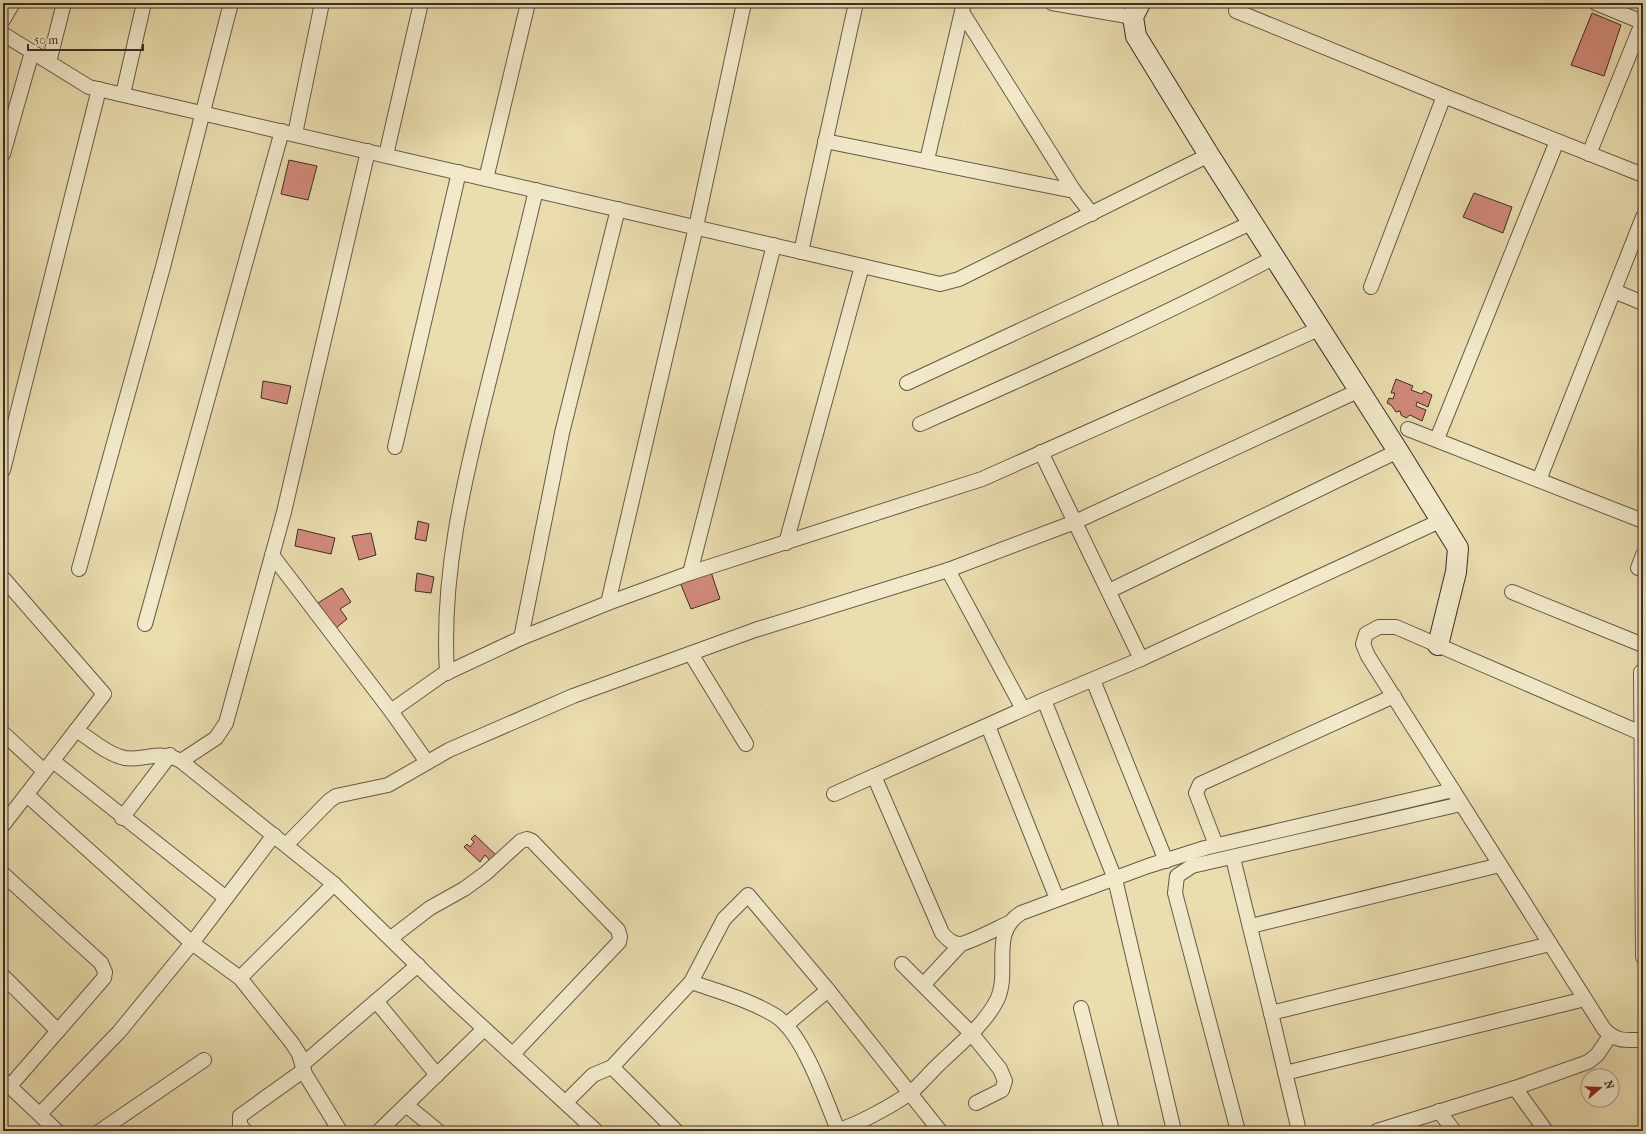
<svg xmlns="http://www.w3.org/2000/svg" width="1646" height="1134" viewBox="0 0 1646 1134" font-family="'IM FELL French Canon',serif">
  <rect width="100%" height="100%" fill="#eaddae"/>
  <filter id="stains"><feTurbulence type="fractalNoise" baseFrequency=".005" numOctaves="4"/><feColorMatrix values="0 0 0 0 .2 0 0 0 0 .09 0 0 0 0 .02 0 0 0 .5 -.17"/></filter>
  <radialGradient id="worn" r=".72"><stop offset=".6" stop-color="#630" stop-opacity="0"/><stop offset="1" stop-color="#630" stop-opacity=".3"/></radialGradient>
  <g fill="#d28a7b" stroke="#3a2e28">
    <polygon points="1592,13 1621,25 1604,76 1571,65"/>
    <polygon points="289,160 317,166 308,200 281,194"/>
    <polygon points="1474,193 1512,207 1503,233 1463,217"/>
    <polygon points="1396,379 1413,386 1411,390 1422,394 1424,391 1432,395 1428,407 1417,402 1416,406 1426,410 1422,421 1410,415 1406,418 1401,415 1400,411 1396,412 1391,405 1387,403 1389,398 1393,399 1395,393 1391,393"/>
    <polygon points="263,381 291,386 287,404 261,398"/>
    <polygon points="418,521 429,524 426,541 415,539"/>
    <polygon points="298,529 335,538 331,554 295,546"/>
    <polygon points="371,533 376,555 359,560 352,536"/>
    <polygon points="710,569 720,599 691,609 679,580"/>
    <polygon points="417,573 434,577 431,593 415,591"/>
    <polygon points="342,588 351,602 340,609 347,619 336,628 318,603"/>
    <polygon points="475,835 499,858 493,864 485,855 480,862 464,847 467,844 470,847 474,842 471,839"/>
  </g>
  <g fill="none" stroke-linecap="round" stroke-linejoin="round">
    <g stroke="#665a4a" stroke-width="16">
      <g id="street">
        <polyline points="1052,3 1133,17"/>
        <polyline points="1596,3 1642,22"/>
        <polyline points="1236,11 1444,96 1643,175"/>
        <polyline points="962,12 1074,191"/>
        <polyline points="3,20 13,3"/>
        <polyline points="3,34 89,87 940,284 959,279 1209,155"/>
        <polyline points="49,62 64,3"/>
        <polyline points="123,94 144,3"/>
        <polyline points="295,134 322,3"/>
        <polyline points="825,141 1074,191 1092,214"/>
        <polyline points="3,154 32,52"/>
        <polyline points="1589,154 1643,21"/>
        <polyline points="386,155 421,3"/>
        <polyline points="927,160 963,7"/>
        <polyline points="486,179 528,3"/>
        <polyline points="801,252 856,3"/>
        <polyline points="1371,287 1444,96"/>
        <polyline points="1614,291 1643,303"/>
        <polyline points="907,383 1253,222"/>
        <path d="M920 424C1040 371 1159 318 1275 257"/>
        <polyline points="1408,429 1643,521"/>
        <polyline points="1437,439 1557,141"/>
        <polyline points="395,447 459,172"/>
        <polyline points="1041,452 1141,659"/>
        <polyline points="3,470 99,89"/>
        <polyline points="1539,480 1643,217"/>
        <polyline points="786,543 862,266"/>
        <polyline points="272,555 391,711 427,762"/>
        <polyline points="1638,568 1643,555"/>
        <polyline points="79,569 163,267 231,3"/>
        <polyline points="948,570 1023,709"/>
        <polyline points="690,573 774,245"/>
        <polyline points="3,578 104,694 3,825"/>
        <polyline points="1109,591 1398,451"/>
        <polyline points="1512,592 1643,645"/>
        <polyline points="608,603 696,227 744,3"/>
        <polyline points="145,624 282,131"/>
        <polyline points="521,638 562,433 618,209"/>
        <polyline points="691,654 746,744"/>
        <polyline points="1641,672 1643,957"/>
        <path d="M447 673C441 577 463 485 486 393 503 325 520 258 536 190"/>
        <polyline points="1093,680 1166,861"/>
        <polyline points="1044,700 1115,879 1174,1131"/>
        <polyline points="391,711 442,675 521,638 608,603 690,573 982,479 1321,328"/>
        <polyline points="988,726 1057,899"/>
        <path d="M76 730C91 739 108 755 125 758 147 761 158 749 181 761L334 884 452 999 596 1131"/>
        <polyline points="3,733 44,771"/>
        <path d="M1643 734 1396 627H1379L1366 634 1363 644 1368 656 1604 1029C1616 1042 1626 1040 1643 1040"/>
        <polyline points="53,761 226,898"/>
        <polyline points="181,761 216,738 226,723 284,512 368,151"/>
        <path d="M874 776 942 933C947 939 952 944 960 944 967 944 1000 927 1009 923"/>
        <polyline points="834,794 1044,700 1141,659 1442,520"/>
        <polyline points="27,795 192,943 240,978 292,1043 299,1054 305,1074 340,1131"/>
        <polyline points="122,818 170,755"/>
        <polyline points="286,845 329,801 336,796 388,785 449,750 573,696 755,630 948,570 1075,522 1360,390"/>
        <polyline points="1216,845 1196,793 1200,784 1394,696"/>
        <polyline points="1233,858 1271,1013"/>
        <polyline points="3,874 101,963 105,972 104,978 10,1086"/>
        <polyline points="1251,926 1500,865"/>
        <polyline points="391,938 430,908 464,889 486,873 521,841 527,839 532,841 618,930 620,937 619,942 513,1054"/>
        <polyline points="902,964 971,1033 1000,1069 1005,1081 1002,1090 976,1103"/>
        <polyline points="3,976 58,1031"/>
        <polyline points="240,978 334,884"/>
        <path d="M691 982C720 992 750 1000 776 1016 804 1035 825 1099 838 1130"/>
        <polyline points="924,984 961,944"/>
        <polyline points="376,1001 437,1075"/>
        <polyline points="1081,1008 1112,1131"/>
        <polyline points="786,1025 828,990"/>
        <polyline points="303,1064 418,965"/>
        <polyline points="612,1067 676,1131"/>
        <polyline points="1285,1073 1585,999"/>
        <polyline points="3,1080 57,1131"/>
        <polyline points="1515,1088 1546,1131"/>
        <polyline points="566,1102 593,1075 612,1067 691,982 724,919 748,895 828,990 940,1131"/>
        <polyline points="406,1105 438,1131"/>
        <polyline points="1439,1111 1454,1131"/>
        <polyline points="40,1114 119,1032 192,943 274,835"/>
        <polyline points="100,1131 204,1060"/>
        <polyline points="245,1131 240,1125 240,1116 304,1070"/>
        <polyline points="379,1131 484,1029"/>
        <path d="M834 1131C854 1127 893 1105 910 1093 919 1086 927 1076 936 1067 956 1047 984 1026 997 1000 1011 971 989 933 1021 913L1148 866 1205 848 1453 790"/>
        <polyline points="1238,1131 1175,893 1177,876 1192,866 1461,804"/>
        <polyline points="1299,1131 1271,1013 1550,944"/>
        <polyline points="1377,1131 1515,1088 1588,1062 1597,1055 1610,1036"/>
      </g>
    </g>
    <g stroke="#3a2e28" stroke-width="22">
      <polyline id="secondary" points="1140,3 1133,17 1136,36 1209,155 1398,451 1458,548 1456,572 1438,645"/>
    </g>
    <use href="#street" stroke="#f1e9ca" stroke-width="14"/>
    <use href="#secondary" stroke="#f1e9ca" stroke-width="20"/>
  </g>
  <rect width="1646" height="1134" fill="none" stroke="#eaddae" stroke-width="16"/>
  <rect x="4" y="4" width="1638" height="1126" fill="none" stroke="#3a2e28" stroke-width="2"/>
  <rect x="8" y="8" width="1630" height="1118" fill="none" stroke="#3a2e28"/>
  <g transform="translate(1600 1088) rotate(71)"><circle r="19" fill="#f1e9ca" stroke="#a89e89"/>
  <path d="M0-3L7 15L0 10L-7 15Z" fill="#8f2418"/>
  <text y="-6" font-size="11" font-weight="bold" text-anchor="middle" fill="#3a2e28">N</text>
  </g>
  <path d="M28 44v6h115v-6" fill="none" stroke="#3a2e28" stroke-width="2"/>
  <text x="34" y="44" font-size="12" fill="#3a2e28" stroke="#f1e9ca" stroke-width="3" paint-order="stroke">50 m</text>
  <rect width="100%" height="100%" filter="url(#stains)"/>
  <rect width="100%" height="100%" fill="url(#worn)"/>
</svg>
